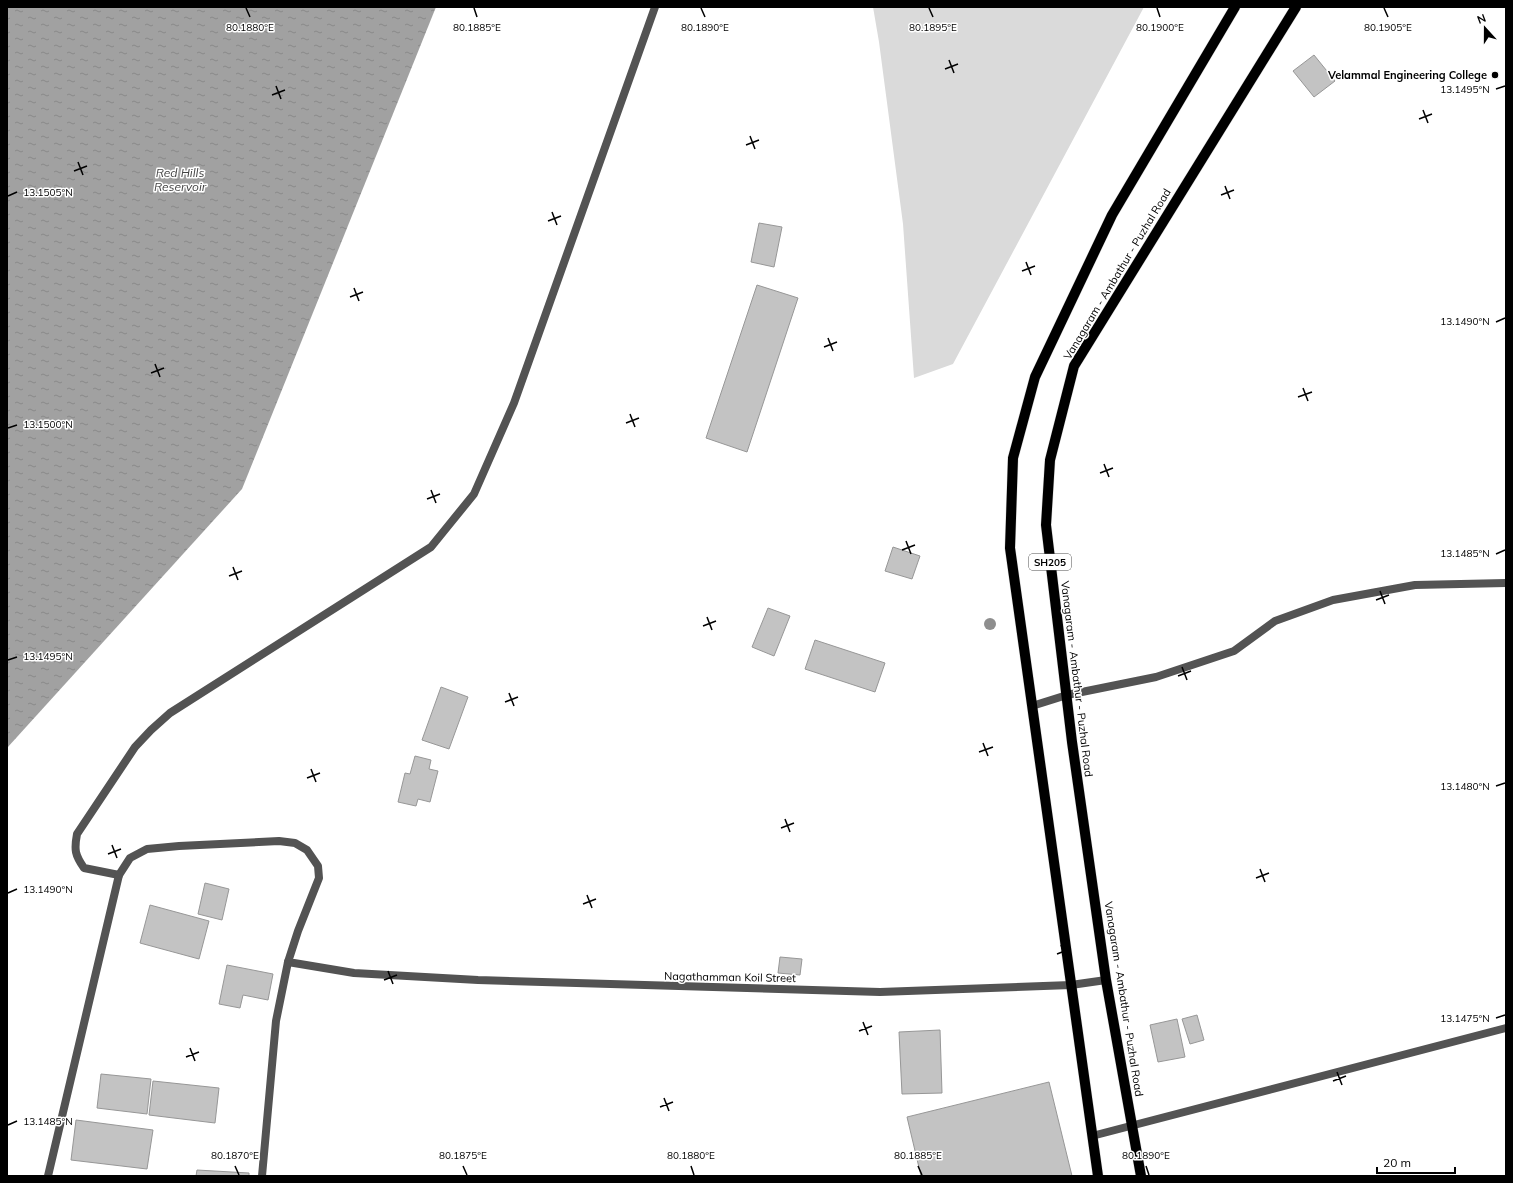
<svg xmlns="http://www.w3.org/2000/svg" width="1513" height="1183" viewBox="0 0 1513 1183" font-family="Mulish,sans-serif">
  <defs>
    <pattern id="water-ripples" width="26" height="14" patternUnits="userSpaceOnUse"><rect width="26" height="14" fill="#a1a1a1"/><path d="M2 4q2-2 4 0t4 0M15 11q2-2 4 0t4 0" fill="none" stroke="#898989"/></pattern>
  </defs>
  <rect width="100%" height="100%" fill="#fff"/>
  <polygon fill="#dadada" points="873,7 1144,7 953,364 914,378 903,224 879,42"/>
  <polygon fill="url(#water-ripples)" points="7,7 436,7 242,489 7,748"/>
  <g fill="#c3c3c3" stroke="#979797">
    <polygon points="1314,55 1335,81 1314,97 1293,71"/>
    <polygon points="759,223 782,227 774,267 751,262"/>
    <polygon points="757,285 798,298 747,452 706,438"/>
    <polygon points="893,547 920,556 912,579 885,571"/>
    <polygon points="768,608 790,616 774,656 752,647"/>
    <polygon points="815,640 885,663 875,692 805,669"/>
    <polygon points="441,687 468,697 449,749 422,740"/>
    <polygon points="415,756 431,760 429,769 438,771 430,802 418,799 416,806 398,802 405,773 410,774"/>
    <polygon points="205,883 229,889 222,920 198,914"/>
    <polygon points="150,905 209,921 199,959 140,943"/>
    <polygon points="780,957 802,959 800,975 778,973"/>
    <polygon points="227,965 273,974 268,1000 243,995 240,1008 219,1004"/>
    <polygon points="1197,1015 1204,1040 1190,1044 1182,1019"/>
    <polygon points="1177,1019 1185,1057 1158,1062 1150,1025"/>
    <polygon points="940,1030 942,1093 902,1094 899,1032"/>
    <polygon points="101,1074 151,1079 147,1114 97,1108"/>
    <polygon points="153,1081 219,1088 215,1123 149,1115"/>
    <polygon points="1049,1082 1072,1176 921,1176 907,1117"/>
    <polygon points="76,1120 153,1130 147,1169 71,1160"/>
    <polygon points="197,1170 249,1173 249,1176 196,1176"/>
  </g>
  <g fill="none" stroke-linecap="round" stroke-linejoin="round">
    <g stroke="#dbdbdb" stroke-width="11">
      <g id="primary">
        <polyline points="1098,1176 1010,548 1013,458 1035,377 1112,215 1235,7"/>
        <polyline points="1141,1176 1106,980 1072,742 1046,525 1050,460 1074,366 1296,7"/>
      </g>
    </g>
    <g stroke="#535353" stroke-width="8">
      <polyline points="1032,706 1067,695 1156,677 1234,651 1275,621 1333,600 1415,585 1506,583"/>
      <path d="M119 875 84 868C75 855 74 850 77 834L135 747 151 730 170 713 431 547 474 494 514 403 655 7"/>
    </g>
    <g stroke="#535353" stroke-width="8">
      <polyline points="1092,1136 1506,1028"/>
      <polyline points="48,1176 119,875 130,858 147,849 179,846 279,841 295,843 307,850 318,866 319,878 298,931 288,962 354,973 478,980 880,992 1071,985 1106,980"/>
      <polyline points="262,1176 276,1021 288,962"/>
    </g>
    <use href="#primary" stroke="#000" stroke-width="10"/>
  </g>
  <circle fill="#8e8e8e" cx="990" cy="624" r="6"/>
  <path fill="none" stroke="#000" stroke-width="1.5" d="M246 8 250 17M474 8 477 17M701 8 705 17M929 8 933 17M1157 8 1160 17M1384 8 1388 17M949 60 954 73M945 69 958 64M276 86 281 99M1496 89 1505 86M272 95 285 90M1423 110 1428 123M1419 119 1432 114M750 136 755 149M746 145 759 140M78 162 83 175M74 171 87 166M1225 186 1230 199M1221 195 1234 190M8 196 17 192M552 212 557 225M548 221 561 216M1026 262 1031 275M1022 271 1035 266M354 288 359 301M350 297 363 292M1496 322 1505 318M828 338 833 351M824 347 837 342M155 364 160 377M151 373 164 368M1303 388 1308 401M1298 397 1312 392M630 414 635 427M626 423 639 418M8 428 17 425M1104 464 1109 477M1100 473 1113 468M431 490 436 503M427 499 440 494M906 541 911 554M902 550 915 545M1496 554 1505 550M233 567 238 580M229 576 242 571M1380 591 1385 604M1376 600 1389 595M707 617 712 630M703 626 716 621M8 660 17 657M1182 667 1187 680M1178 676 1191 671M509 693 514 706M505 702 518 697M983 743 988 756M979 752 993 747M311 769 316 782M307 778 320 773M1496 786 1505 783M785 819 790 832M781 828 794 823M112 845 117 858M108 854 121 849M1260 869 1265 882M1256 878 1269 873M8 893 17 889M587 895 592 908M583 904 596 899M1061 945 1066 958M1057 954 1070 949M388 971 393 984M384 980 397 975M1496 1018 1505 1015M863 1022 868 1035M859 1031 872 1026M190 1048 195 1061M186 1057 199 1052M1337 1072 1342 1085M1333 1081 1346 1076M664 1098 669 1111M660 1107 673 1102M8 1125 17 1121M235 1166 239 1175M463 1166 467 1175M691 1166 694 1175M918 1166 922 1175M1146 1166 1149 1175"/>
  <circle fill="#000" stroke="#fff" stroke-width="1.5" cx="1495" cy="75" r="4"/>
  <g text-anchor="middle" stroke-width="3" stroke-linejoin="round" paint-order="stroke">
    <rect fill="#fff" stroke="#4c4c4c" stroke-width="1" x="1029" y="554" width="42" height="16" rx="3"/>
    <g font-size="10" font-weight="bold" fill="#000">
      <text x="1050" y="566">SH205</text>
    </g>
    <g font-size="11" font-weight="bold" fill="#000" stroke="#fff" text-anchor="end">
      <text x="1487" y="79">Velammal Engineering College</text>
    </g>
    <g font-size="11" fill="#000" stroke="#fff">
      <text transform="translate(1117 274) rotate(-59)" y="4">Vanagaram - Ambathur - Puzhal Road</text>
      <text transform="translate(1077 679) rotate(83)" y="4">Vanagaram - Ambathur - Puzhal Road</text>
      <text transform="translate(730 977) rotate(1)" y="4">Nagathamman Koil Street</text>
      <text transform="translate(1124 999) rotate(81)" y="4">Vanagaram - Ambathur - Puzhal Road</text>
    </g>
    <g font-size="12" font-style="italic" fill="#424242" stroke="#fff">
      <text x="180" y="177">Red Hills<tspan x="180" dy="14">Reservoir</tspan></text>
    </g>
  </g>
  <g font-size="10" text-anchor="middle" fill="#000" stroke="#fff" stroke-width="3" stroke-linejoin="round" paint-order="stroke">
    <text x="250" y="31">80.1880°E</text>
    <text x="477" y="31">80.1885°E</text>
    <text x="705" y="31">80.1890°E</text>
    <text x="933" y="31">80.1895°E</text>
    <text x="1160" y="31">80.1900°E</text>
    <text x="1388" y="31">80.1905°E</text>
    <text x="1465" y="93">13.1495°N</text>
    <text x="48" y="196">13.1505°N</text>
    <text x="1465" y="325">13.1490°N</text>
    <text x="48" y="428">13.1500°N</text>
    <text x="1465" y="557">13.1485°N</text>
    <text x="48" y="660">13.1495°N</text>
    <text x="1465" y="790">13.1480°N</text>
    <text x="48" y="893">13.1490°N</text>
    <text x="1465" y="1022">13.1475°N</text>
    <text x="48" y="1125">13.1485°N</text>
    <text x="235" y="1159">80.1870°E</text>
    <text x="463" y="1159">80.1875°E</text>
    <text x="691" y="1159">80.1880°E</text>
    <text x="918" y="1159">80.1885°E</text>
    <text x="1146" y="1159">80.1890°E</text>
  </g>
  <rect width="1513" height="1183" fill="none" stroke="#000000" stroke-width="16"/>
  <g transform="translate(1485 28) rotate(339)" stroke="#ffffff" stroke-width="3" paint-order="stroke">
  <path d="M0-3L7 15L0 10L-7 15Z" fill="#000000"/>
  <text y="-6" font-size="11" font-weight="bold" text-anchor="middle" fill="#000000">N</text>
  </g>
  <path d="M1377 1167v6h78v-6" fill="none" stroke="#000000" stroke-width="2"/>
  <text x="1383" y="1167" font-size="12" fill="#000000" stroke="#ffffff" stroke-width="3" paint-order="stroke">20 m</text>
</svg>
